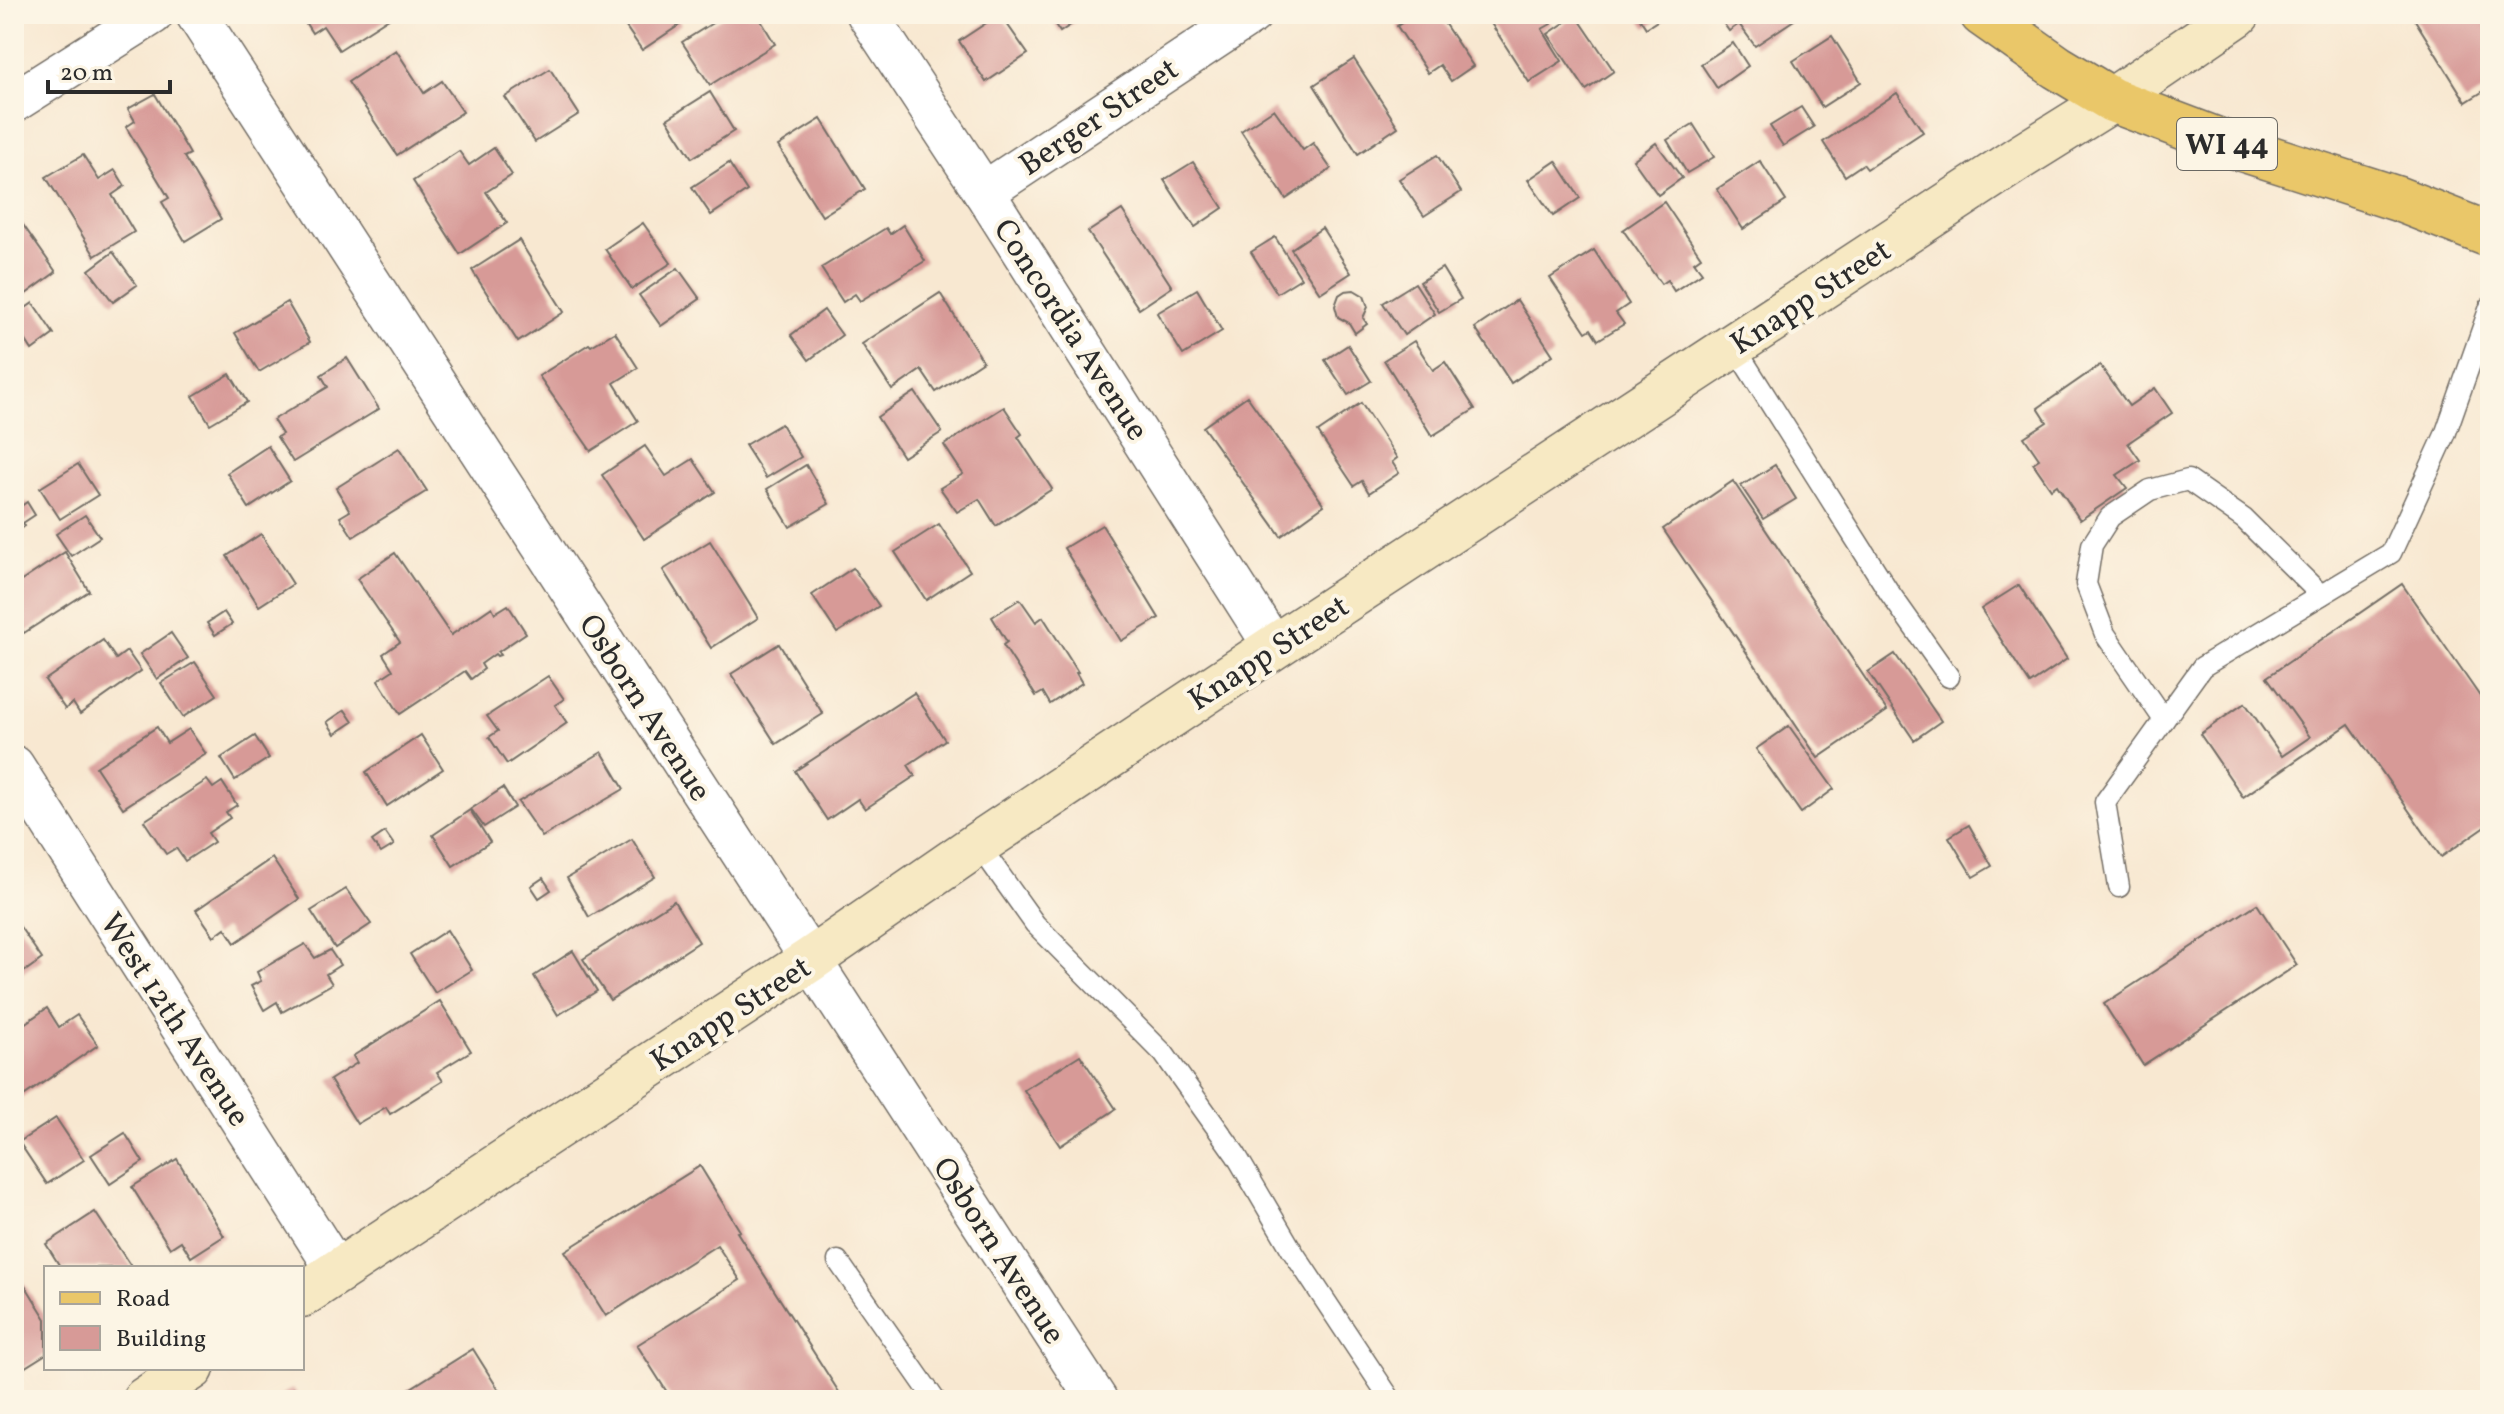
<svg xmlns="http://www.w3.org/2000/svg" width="2504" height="1414" viewBox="0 0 2504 1414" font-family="Vollkorn,serif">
  <rect width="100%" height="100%" fill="#fcf5e5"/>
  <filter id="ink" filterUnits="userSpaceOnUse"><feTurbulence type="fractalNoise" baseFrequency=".0125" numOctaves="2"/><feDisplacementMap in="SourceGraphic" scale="16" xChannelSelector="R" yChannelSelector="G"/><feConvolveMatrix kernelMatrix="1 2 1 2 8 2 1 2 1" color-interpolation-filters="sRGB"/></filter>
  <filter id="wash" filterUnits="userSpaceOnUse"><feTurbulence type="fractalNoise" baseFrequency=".006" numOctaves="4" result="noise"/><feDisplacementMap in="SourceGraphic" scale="32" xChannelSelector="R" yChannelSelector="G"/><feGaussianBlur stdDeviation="1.8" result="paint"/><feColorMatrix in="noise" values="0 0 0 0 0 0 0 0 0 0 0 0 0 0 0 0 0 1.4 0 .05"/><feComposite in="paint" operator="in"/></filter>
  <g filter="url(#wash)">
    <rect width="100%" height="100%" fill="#f8e8d1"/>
    <g id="blocks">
      <g fill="#d79a97">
        <polygon points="300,14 395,14 339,50 323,26 312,33"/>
        <polygon points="617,14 674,14 681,24 642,50"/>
        <polygon points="727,14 757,14 775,44 710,85 682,42"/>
        <polygon points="1000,14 1028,54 986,82 959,41"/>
        <polygon points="1048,14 1087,14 1060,32"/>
        <polygon points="1416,14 1438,14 1473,66 1451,81 1440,65 1428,73 1397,26"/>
        <polygon points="1485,14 1545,14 1551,24 1542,29 1562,61 1529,82"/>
        <polygon points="1637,14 1668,14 1646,28"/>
        <polygon points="1717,14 1803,14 1755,46 1739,24 1729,31"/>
        <polygon points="2425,14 2490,14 2490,87 2466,102 2415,20"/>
        <polygon points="1576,15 1614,71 1586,90 1548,34"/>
        <polygon points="1832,36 1861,82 1822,107 1793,61"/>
        <polygon points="1733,43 1748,66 1717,88 1701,64"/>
        <polygon points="396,50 424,93 442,81 463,112 397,155 348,82"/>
        <polygon points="1354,59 1398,127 1358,154 1314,85"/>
        <polygon points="550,69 579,114 535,142 505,97"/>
        <polygon points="710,92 734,131 692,158 667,119"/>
        <polygon points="1897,93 1923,132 1867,169 1863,164 1845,176 1823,142"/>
        <polygon points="155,94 190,154 184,157 221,219 185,241 162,202 169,198 126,127 135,121 128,109"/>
        <polygon points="1801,107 1814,127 1783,146 1770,126"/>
        <polygon points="1274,109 1303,150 1313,143 1331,169 1286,199 1241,131"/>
        <polygon points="821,119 865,189 822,216 778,146"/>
        <polygon points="1693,124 1714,157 1687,173 1667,140"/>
        <polygon points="1656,143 1682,178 1658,195 1633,160"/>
        <polygon points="494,148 512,175 486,192 507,223 460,254 413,181 459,151 469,165"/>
        <polygon points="83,155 99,180 115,170 125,186 112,195 134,232 95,256 46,177"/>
        <polygon points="1437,155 1461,192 1424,216 1399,179"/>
        <polygon points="1556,161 1580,198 1553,216 1528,180"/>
        <polygon points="1760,161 1786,201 1743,229 1717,189"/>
        <polygon points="1193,162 1223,208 1195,227 1164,180"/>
        <polygon points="729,163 747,191 711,215 692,187"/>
        <polygon points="1664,202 1701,257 1694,262 1702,273 1674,291 1667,280 1661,284 1623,230"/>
        <polygon points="1122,210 1172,287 1139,309 1088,232"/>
        <polygon points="14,212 56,272 19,299 14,292"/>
        <polygon points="643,223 671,263 632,289 605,249"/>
        <polygon points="903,225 925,261 860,301 855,294 843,302 821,268 886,228 890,234"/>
        <polygon points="1322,228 1351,273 1320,293 1291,249"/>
        <polygon points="1275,237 1301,278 1277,293 1251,252"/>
        <polygon points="519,240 564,312 518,342 472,270"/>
        <polygon points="1594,250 1629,304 1616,313 1624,324 1598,340 1591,329 1586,332 1550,278"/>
        <polygon points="113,252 137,285 113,302 89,270"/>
        <polygon points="678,268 700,299 661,326 639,295"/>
        <polygon points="1442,268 1461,299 1439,312 1420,282"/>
        <polygon points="1415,283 1435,314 1404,335 1383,303"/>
        <polygon points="1197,289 1222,331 1183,355 1157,313"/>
        <polygon points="1354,290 1364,296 1368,307 1363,318 1367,324 1355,333 1349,323 1338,317 1335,306 1339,295 1345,291"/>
        <polygon points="940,293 983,361 936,392 921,370 892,390 862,344"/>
        <polygon points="1517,300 1553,355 1511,383 1475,328"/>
        <polygon points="287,302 310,342 259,372 235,333"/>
        <polygon points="33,303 54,334 32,350 14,322 14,316"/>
        <polygon points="824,310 842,335 809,360 791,335"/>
        <polygon points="615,332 638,368 614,383 638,421 591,451 539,376 589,344 591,346"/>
        <polygon points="1414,341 1433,370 1445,362 1475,409 1432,436 1384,360"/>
        <polygon points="1348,345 1371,381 1348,395 1325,360"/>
        <polygon points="347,358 379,409 293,462 277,437 282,434 273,420 328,387 321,375"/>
        <polygon points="2100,365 2129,406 2155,388 2172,413 2128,443 2140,460 2117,475 2127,488 2080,520 2057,485 2051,489 2033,463 2039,459 2024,437 2047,422 2038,408"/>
        <polygon points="230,374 247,402 210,424 193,396"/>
        <polygon points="915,392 942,432 903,457 877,417"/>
        <polygon points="1247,396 1324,505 1281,536 1203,427"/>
        <polygon points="1361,403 1397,458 1392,462 1399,473 1369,493 1362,481 1354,486 1318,432"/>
        <polygon points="1004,407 1022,434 1018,437 1052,489 996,526 979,499 957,512 940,488 963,474 944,445"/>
        <polygon points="781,424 801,457 766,478 745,445"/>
        <polygon points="268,446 290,481 249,508 227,473"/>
        <polygon points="645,446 666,476 693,459 715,492 644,539 602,475"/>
        <polygon points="399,448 427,491 353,537 340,517 350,511 336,488"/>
        <polygon points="78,464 98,495 60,519 40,488"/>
        <polygon points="806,465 829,504 790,527 767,489"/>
        <polygon points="1775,465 1796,499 1763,519 1741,486"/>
        <polygon points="1733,481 1887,711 1818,758 1663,529"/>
        <polygon points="27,502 35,515 23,523 25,526 14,534 14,511"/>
        <polygon points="85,515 100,537 71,556 56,534"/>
        <polygon points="939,524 970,571 926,600 895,552"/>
        <polygon points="1102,525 1159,618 1121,641 1064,548"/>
        <polygon points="261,534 293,584 259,606 227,556"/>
        <polygon points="710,541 758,618 711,648 663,570"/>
        <polygon points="65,552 89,591 24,633 18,624 14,627 14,586"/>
        <polygon points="395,553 451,635 492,607 495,613 508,605 526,633 498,652 500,655 497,656 495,654 481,664 484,669 471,679 465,671 400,714 378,680 393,670 383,654 400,642 357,579"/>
        <polygon points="853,568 879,606 837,633 812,595"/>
        <polygon points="2402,584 2490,711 2490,823 2441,857 2349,724 2243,797 2200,734 2245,703 2282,756 2310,737 2267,677"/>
        <polygon points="2019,585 2067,659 2030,684 1981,609"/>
        <polygon points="1020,599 1036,622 1043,617 1078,672 1076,673 1082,683 1050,704 1043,692 1036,696 1003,645 1007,642 992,617"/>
        <polygon points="224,612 232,624 215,635 207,623"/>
        <polygon points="171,633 188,658 157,679 140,654"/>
        <polygon points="103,640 116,659 127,651 141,671 80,714 73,703 65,709 45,680"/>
        <polygon points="779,644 823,714 776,744 731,674"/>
        <polygon points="1895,654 1941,721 1914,740 1868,672"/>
        <polygon points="195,662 217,695 183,717 161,683"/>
        <polygon points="548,676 564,699 555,705 567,723 507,764 489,737 498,731 487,716"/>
        <polygon points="914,693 945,740 908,765 915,776 865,809 858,799 827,820 795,771"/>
        <polygon points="345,710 353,722 335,734 327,722"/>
        <polygon points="1789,726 1834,789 1801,813 1756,749"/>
        <polygon points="157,727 167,743 189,729 206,754 123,808 96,767"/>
        <polygon points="421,735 443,769 387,806 366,772"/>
        <polygon points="255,736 269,758 235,780 221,758"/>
        <polygon points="602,752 624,789 542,837 518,802"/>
        <polygon points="207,780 213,788 222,782 237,805 226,812 230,818 208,833 214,842 185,861 176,848 166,854 144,821"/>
        <polygon points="503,788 515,807 484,827 471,809"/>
        <polygon points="470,810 490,842 453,866 433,835"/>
        <polygon points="1969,825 1992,866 1973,877 1949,837"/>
        <polygon points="385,832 394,845 381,853 372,841"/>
        <polygon points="632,839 655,877 589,917 567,878"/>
        <polygon points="272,858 299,899 235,943 225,928 214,936 196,910"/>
        <polygon points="543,878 551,890 539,898 531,886"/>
        <polygon points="346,889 371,924 335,948 311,911"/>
        <polygon points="674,901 699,942 610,1000 583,959"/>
        <polygon points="2257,904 2297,965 2143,1065 2104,1004"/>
        <polygon points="14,918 42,959 14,979"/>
        <polygon points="447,930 472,970 435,993 410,954"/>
        <polygon points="305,944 315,958 330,950 340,965 326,974 332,984 282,1012 277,1002 264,1010 251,986 261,981 257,972"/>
        <polygon points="573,951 597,991 558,1015 534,976"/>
        <polygon points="440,1001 471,1051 437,1072 443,1081 390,1114 386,1107 357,1124 330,1080 357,1063 353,1056"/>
        <polygon points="47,1008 59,1027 77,1015 98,1045 19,1099 14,1092 14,1031"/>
        <polygon points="1080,1055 1116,1109 1060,1146 1024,1090"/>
        <polygon points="56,1118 84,1160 47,1184 19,1142"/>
        <polygon points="125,1133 143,1162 110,1184 91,1155"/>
        <polygon points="177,1159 224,1236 191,1257 181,1241 170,1248 132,1187"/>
        <polygon points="700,1166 740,1231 737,1232 844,1400 672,1400 637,1345 740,1280 717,1245 606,1316 565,1251"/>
        <polygon points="95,1212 132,1268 61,1268 46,1244"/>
        <polygon points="17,1272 46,1319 46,1354 22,1369 14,1356 14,1274"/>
        <polygon points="473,1349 505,1400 392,1400"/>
        <polygon points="293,1388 301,1400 273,1400"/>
      </g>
    </g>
  </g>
  <g filter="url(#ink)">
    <use href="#blocks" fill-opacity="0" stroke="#736d65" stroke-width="2"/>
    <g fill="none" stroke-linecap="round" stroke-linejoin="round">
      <g stroke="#736d65" stroke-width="23">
        <g id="lane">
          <polyline points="1734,346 1889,592 1949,677"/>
          <polyline points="2164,720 2105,634 2086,584 2092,545 2110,517 2150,490 2188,480 2244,519 2321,595"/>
          <polyline points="978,844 1035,924 1164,1054 1236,1155 1293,1252 1391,1400"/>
          <polyline points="2119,887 2105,802 2202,667 2391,553 2445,435 2490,307"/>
          <polyline points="838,1261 935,1400"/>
        </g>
      </g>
      <g stroke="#736d65" stroke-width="43">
        <g id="street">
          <polyline points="196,14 1097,1400"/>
          <polyline points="867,14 984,192 1274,647"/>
          <polyline points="14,102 153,14"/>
          <polyline points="984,192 1252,14"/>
          <polyline points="14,766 337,1271"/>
        </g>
      </g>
      <g stroke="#736d65" stroke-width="47">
        <g id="secondary">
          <polyline points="302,1295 810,960 978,844 1274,647 2019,158 2112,100 2238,14"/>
          <polyline points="144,1400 192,1368"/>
        </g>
      </g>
      <g stroke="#736d65" stroke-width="47">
        <polyline id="primary" points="1982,14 2057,67 2112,100 2236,147 2398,199 2490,235"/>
      </g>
      <use href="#lane" stroke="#fff" stroke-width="20"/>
      <use href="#street" stroke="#fff" stroke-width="40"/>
      <use href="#secondary" stroke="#f7e9c3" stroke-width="44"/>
      <use href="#primary" stroke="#eac769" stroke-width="44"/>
    </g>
  </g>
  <g text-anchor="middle" stroke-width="8" stroke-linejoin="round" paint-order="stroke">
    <rect fill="#fcf5e5" stroke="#6a6863" stroke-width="2" x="2177" y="118" width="100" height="52" rx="6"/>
    <g font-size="30" font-weight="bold" fill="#2b2b2b">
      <text x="2227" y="154">WI 44</text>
    </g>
    <g font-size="32" fill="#2b2b2b" stroke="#fcf5e5">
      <text transform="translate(1098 116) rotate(-34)" y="11">Berger Street</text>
      <text transform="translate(1810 296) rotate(-33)" y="11">Knapp Street</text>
      <text transform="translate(1072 329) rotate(57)" y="11">Concordia Avenue</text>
      <text transform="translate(1268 652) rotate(-33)" y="11">Knapp Street</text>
      <text transform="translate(646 707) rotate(57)" y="11">Osborn Avenue</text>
      <text transform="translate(730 1013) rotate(-33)" y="11">Knapp Street</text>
      <text transform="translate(176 1019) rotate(57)" y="11">West 12th Avenue</text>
      <text transform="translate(1000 1250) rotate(57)" y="11">Osborn Avenue</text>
    </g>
  </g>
  <rect width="2504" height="1414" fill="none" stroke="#fcf5e5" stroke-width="48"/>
  <rect x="44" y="1266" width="260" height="104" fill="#fcf5e5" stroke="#a8a49b" stroke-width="2"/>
  <rect x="60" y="1292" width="40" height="12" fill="#eac769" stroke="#a8a49b" stroke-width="2"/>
  <text x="116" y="1306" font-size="24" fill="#2b2b2b">Road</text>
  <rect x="60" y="1326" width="40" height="24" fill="#d79a97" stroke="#a8a49b" stroke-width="2"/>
  <text x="116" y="1346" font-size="24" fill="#2b2b2b">Building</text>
  <path d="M48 80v12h122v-12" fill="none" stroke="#2b2b2b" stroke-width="4"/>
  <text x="60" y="80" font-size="24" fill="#2b2b2b" stroke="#fcf5e5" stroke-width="6" paint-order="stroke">20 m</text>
</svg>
